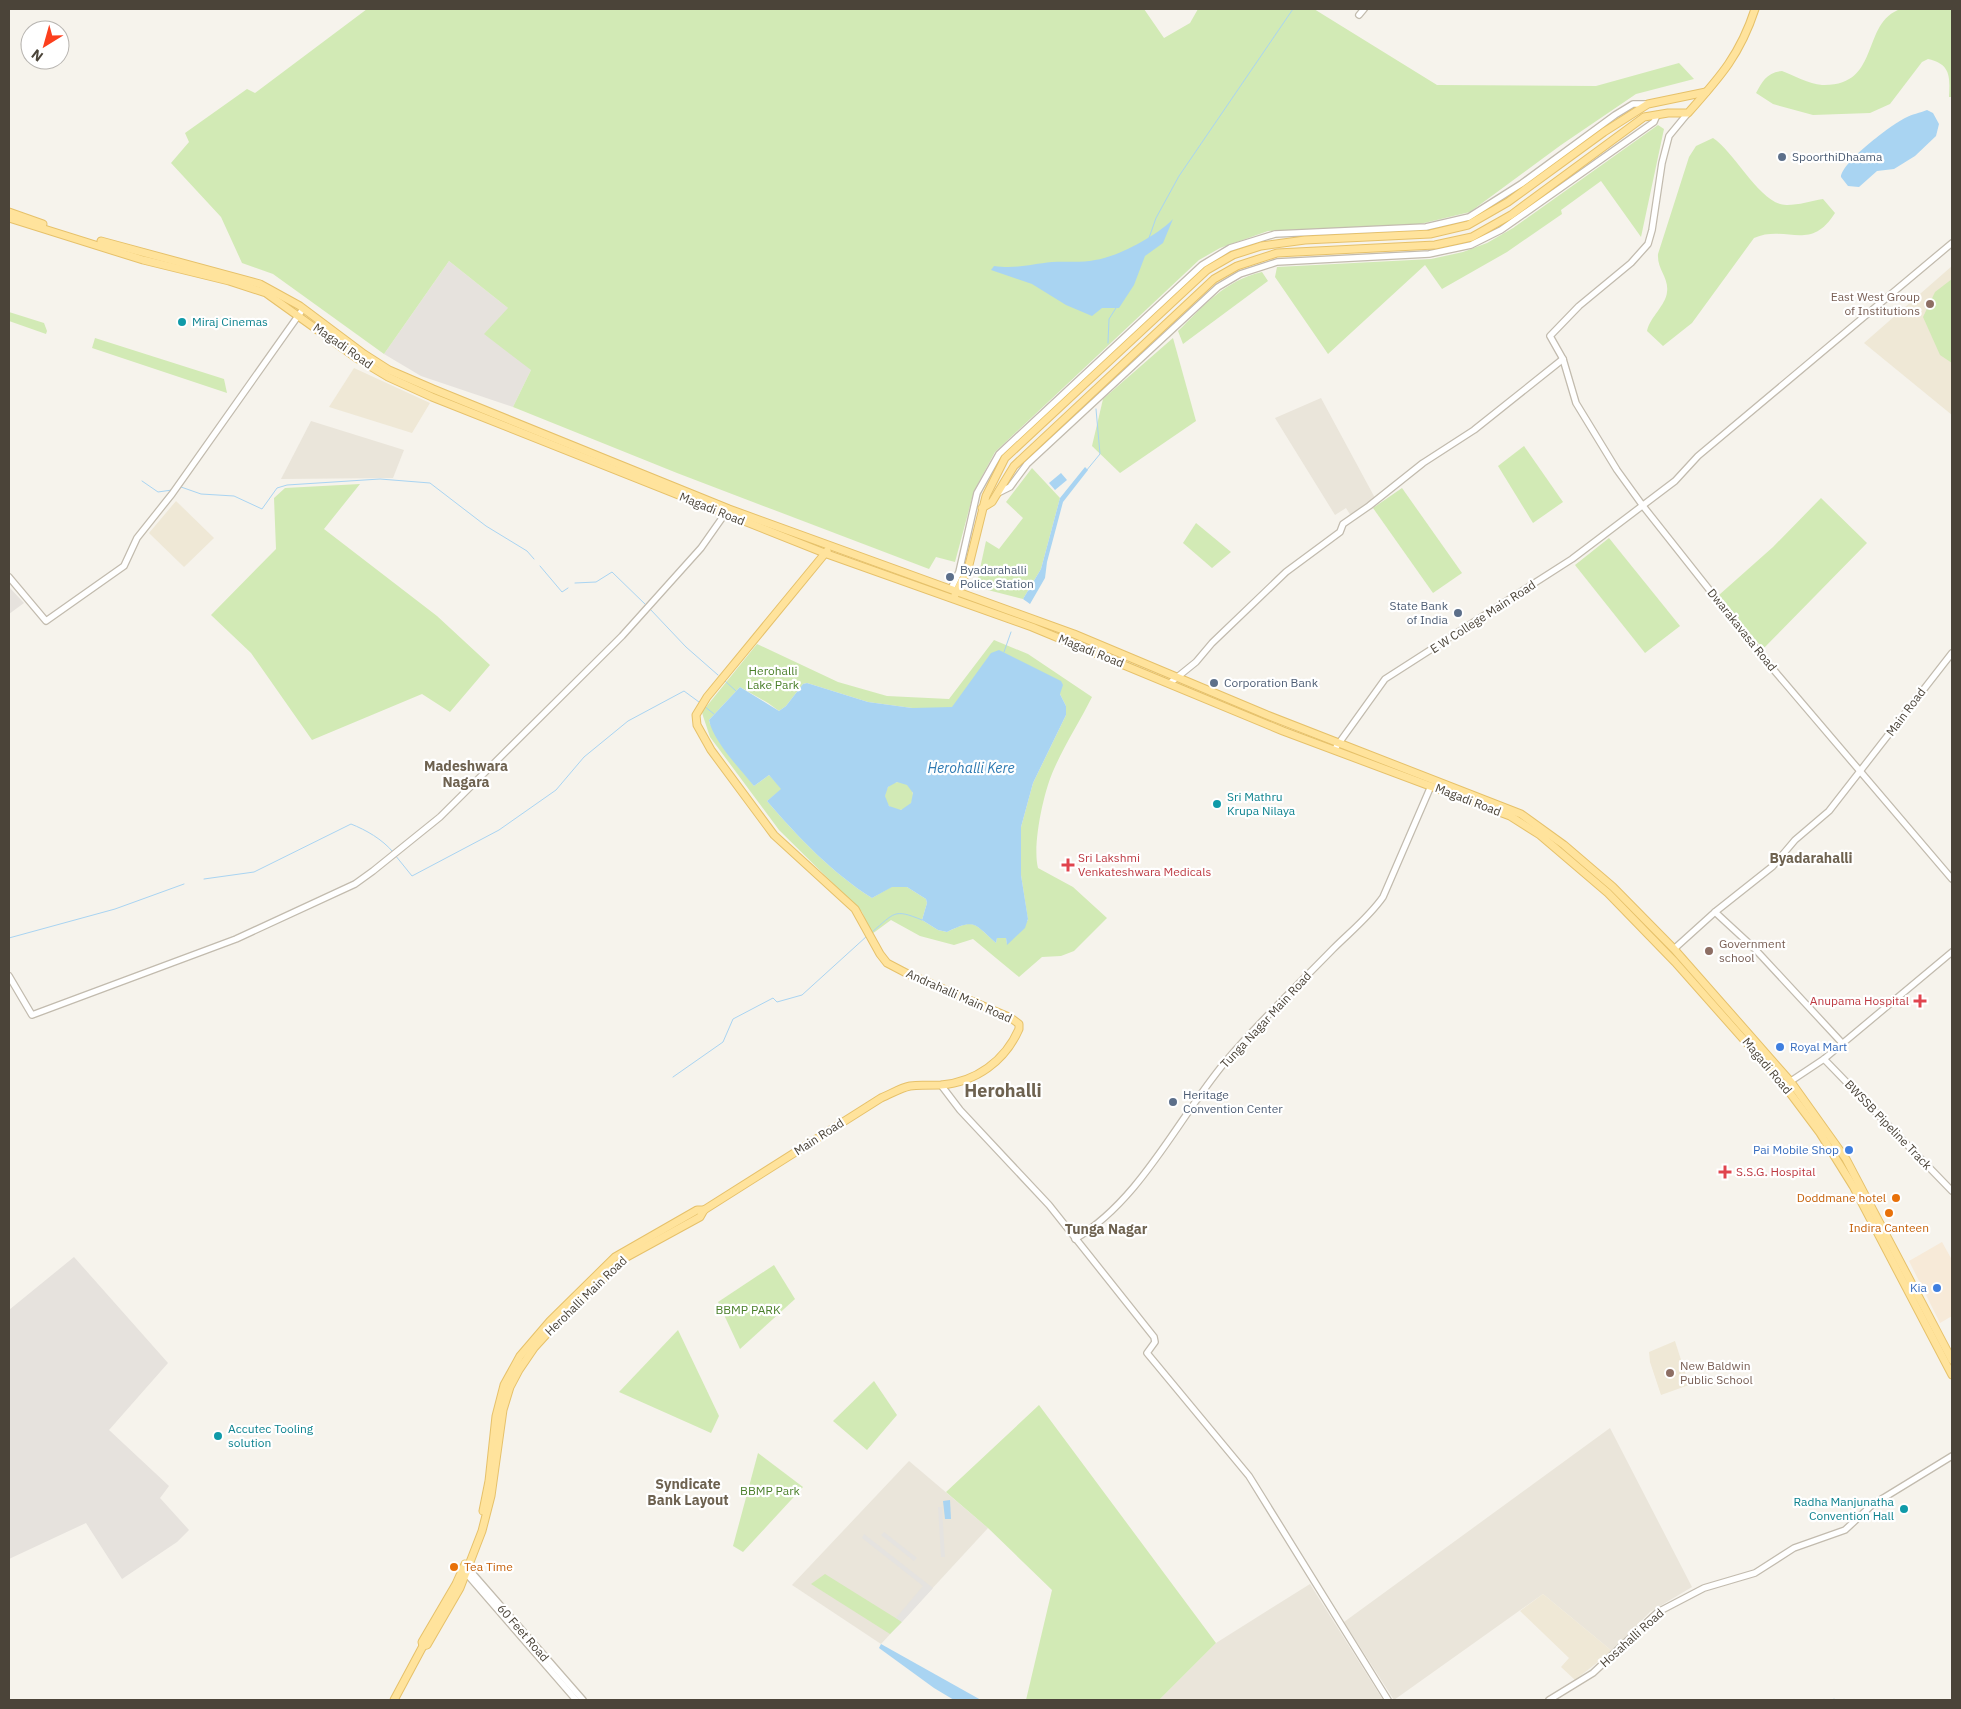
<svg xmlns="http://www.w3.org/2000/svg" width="1961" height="1709" viewBox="0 0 1961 1709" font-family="'IBM Plex Sans',sans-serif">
  <rect width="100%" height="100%" fill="#f6f3ec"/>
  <g fill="#eae5da">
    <polygon points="1321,398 1375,498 1351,516 1346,508 1335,515 1275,418"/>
    <polygon points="311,421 404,450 393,478 281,479"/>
    <polygon points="1610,1428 1692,1587 1650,1612 1612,1651 1543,1594 1394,1700 1344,1622"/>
    <polygon points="909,1461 988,1528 881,1644 792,1585"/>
    <polygon points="1310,1584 1383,1700 1159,1700 1216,1643"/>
  </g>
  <polygon fill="#f7ead8" points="1942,1242 1952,1260 1952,1316 1940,1323 1909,1261"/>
  <g fill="#e6e2dd">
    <polygon points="449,261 508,308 531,370 513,407 421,376 384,354"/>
    <polygon points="9,587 24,603 9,614"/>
    <polygon points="74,1257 168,1363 109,1430 169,1486 160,1498 189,1530 177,1542 122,1579 86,1523 9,1559 9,1310"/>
  </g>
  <g fill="#efe8d6">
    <polygon points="1952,266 1952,415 1864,343"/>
    <polygon points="354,368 430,403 412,433 329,407"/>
    <polygon points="176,501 214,538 184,567 149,533"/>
    <polygon points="1675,1341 1689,1385 1661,1395 1650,1362 1649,1352"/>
    <polygon points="1543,1594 1612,1651 1575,1680 1561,1667 1569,1658 1520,1611"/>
  </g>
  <g fill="#d2eab5" fill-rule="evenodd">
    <polygon points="367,9 1144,9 1164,38 1190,23 1198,9 1314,9 1437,85 1596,86 1679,63 1694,79 1636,94 1561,145 1470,212 1420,224 1268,231 1220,248 1199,260 995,452 974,491 955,562 936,557 929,569 677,473 513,407 531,370 484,334 508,308 449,261 384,354 273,274 242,263 221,217 171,163 189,142 185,133 247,89 255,93"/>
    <path d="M1901 9H1952V97H1949C1950 77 1951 64 1928 59L1922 62 1890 104 1870 113 1813 115 1773 104 1756 93C1762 82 1767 72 1782 71 1793 75 1809 84 1822 85 1882 87 1860 22 1901 9Z"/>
    <polygon points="1658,125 1664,129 1641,237 1601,181 1561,210 1562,214 1507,252 1442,289 1425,265 1328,354 1275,277 1277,267 1431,259 1463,252 1487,243 1513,228"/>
    <path d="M1713 138C1735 152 1761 206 1787 205 1799 205 1811 201 1823 199L1835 213C1810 253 1786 224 1754 238L1692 323 1663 346 1647 331C1650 317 1666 305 1667 292 1669 277 1657 270 1658 254L1689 157 1696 146Z"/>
    <path d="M1262 272 1268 281 1183 344 1178 331C1205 305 1224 281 1262 272Z"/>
    <polygon points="1952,279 1952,363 1940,355 1923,317 1935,292"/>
    <polygon points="9,312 44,323 47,331 46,334 9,321"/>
    <polygon points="95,338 224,379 227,393 92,348"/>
    <polygon points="1173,338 1196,421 1120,473 1092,446 1103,399"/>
    <polygon points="1524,446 1563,502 1533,523 1498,466"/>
    <polygon points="1032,468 1060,498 1041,569 1023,599 976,587 986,541 999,549 1023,518 1006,502"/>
    <polygon points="360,484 324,529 437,616 490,665 450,712 422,694 312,740 251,653 211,615 276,549 274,498 285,488"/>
    <polygon points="1402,488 1462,573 1433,593 1373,508"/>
    <polygon points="1821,498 1867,543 1763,649 1719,595 1773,547"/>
    <polygon points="1196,523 1231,552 1212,568 1183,543"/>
    <polygon points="1609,538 1680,626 1645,653 1575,565"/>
    <path d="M994 640 1028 654 1092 697C1080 721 1065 744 1054 769 1044 790 1032 845 1038 868L1073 887 1107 918 1074 951 1061 956 1042 957 1019 977 973 939 954 945 920 936 891 920 872 934 862 912 779 830 710 737 703 716 702 712 757 644 838 682 887 696 949 699ZM807 683 868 702 912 708H948L1060 694 1066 706V715L1033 783 1021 827V875L1028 920 1007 944 1006 938H997L996 943C973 923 976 918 947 932L938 930 922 920 927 903 926 899 907 887H891L872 898C832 873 798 837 767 801L782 789 769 775 754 786 710 724 709 720 740 687 768 703 779 711 786 706 803 684Z"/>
    <circle cx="899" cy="796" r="14"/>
    <polygon points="774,1265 795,1299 740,1349 718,1302"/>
    <polygon points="678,1330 719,1416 711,1433 619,1392"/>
    <polygon points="874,1381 897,1415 867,1450 833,1421"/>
    <polygon points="1039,1405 1216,1643 1159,1700 1026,1700 1052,1590 988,1528 946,1492"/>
    <polygon points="758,1453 803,1487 743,1552 733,1546"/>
    <polygon points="825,1574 902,1622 890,1634 811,1584"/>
  </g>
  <g fill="#e5e3e0">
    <polygon points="938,1507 942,1507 945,1557 941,1557"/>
    <polygon points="884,1532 917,1558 914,1561 881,1535"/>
    <polygon points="864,1534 933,1588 902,1622 896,1618 923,1586 862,1538"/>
  </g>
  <g fill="#a9d4f2" fill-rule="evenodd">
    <path d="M1927 110 1933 113 1939 124 1936 136 1915 156 1894 169 1877 171 1859 187 1848 186 1841 177C1842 162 1891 125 1905 118 1912 114 1920 113 1927 110Z"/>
    <path d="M1173 219 1163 243 1145 256 1134 285 1119 308H1102L1092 316 1066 305 1032 284 991 270 994 266C1017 269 1031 264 1052 262 1066 261 1081 263 1095 260 1118 257 1158 235 1173 219Z"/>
    <polygon points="1085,467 1088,470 1063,502 1047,562 1045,578 1030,604 1023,599 1041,569 1060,498"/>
    <polygon points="1061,473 1067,480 1055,490 1049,483"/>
    <path d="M999 650 1061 681 1063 685 1060 694 1066 706V715L1033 783 1021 827V875L1028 919 1025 928 1007 945 1006 938H997L996 943C974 924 976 918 947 932L938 930 922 920 927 903 926 899 907 887H892L872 898C832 873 798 837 767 801L781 789 769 775 754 786C740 769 713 741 709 720L740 687 779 711 786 706 803 684 807 683 868 702 912 708 952 707 991 653ZM897 782 907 785 913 793 911 803 901 810 889 806 885 796 888 787Z"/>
    <polygon points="950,1500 951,1519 945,1519 943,1501"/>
    <polygon points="881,1644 981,1700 954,1700 934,1688 879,1648"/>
  </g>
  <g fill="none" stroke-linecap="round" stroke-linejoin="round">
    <g stroke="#a9d4f2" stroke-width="1">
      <polyline points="1149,238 1156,218 1179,176 1293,9"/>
      <polyline points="1108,343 1109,319 1116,308"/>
      <polyline points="1086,471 1100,454 1096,409"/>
      <polyline points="142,481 158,492 172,490"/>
      <polyline points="181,487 201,494 234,496 262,509 277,488 287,485 380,479 430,483 486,526 527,551 534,559"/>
      <polyline points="540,566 562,592 568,588"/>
      <polyline points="575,583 596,582 612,572 647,606"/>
      <polyline points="650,609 686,647 718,675"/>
      <polyline points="1004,652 1011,632"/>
      <polyline points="725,681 736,691"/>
      <polyline points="704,706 714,714"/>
      <polyline points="395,855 412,876 499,830 556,790 584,757 628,721 684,691 699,702"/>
      <path d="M204 879 254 872 351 824C366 830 382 839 393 852"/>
      <path d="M872 932C895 913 893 908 922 920"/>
      <polyline points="9,938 115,909 184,884"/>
      <polyline points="673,1077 723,1042 733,1019 773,998 777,1002 802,995 867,936"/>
      <polyline points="1834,1700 1834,1699"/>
    </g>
    <g stroke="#c2bbae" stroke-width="8">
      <g id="minor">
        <polyline points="1359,15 1364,9"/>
        <polyline points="1688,113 1669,136 1662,163 1652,230 1648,244 1631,263 1579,306 1550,336 1563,359 1576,403 1617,470 1643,506 1761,655 1952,879"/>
        <polyline points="998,493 1010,487 1027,464 1218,287 1240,274 1277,262 1429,254 1471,245 1501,230 1654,122 1657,115"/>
        <polyline points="9,577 46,621 124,566 137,538 172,494 303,309"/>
        <polyline points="951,589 959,572 977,493 999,454 1202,265 1230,248 1275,234 1426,227 1469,217 1521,184 1615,115 1633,104 1648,104"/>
        <polyline points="1170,683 1196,662 1212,643 1286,572 1340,532 1343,524 1369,506 1423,463 1474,430 1563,359"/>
        <polyline points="1334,750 1385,679 1572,559 1675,481 1698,456 1952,243"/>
        <polyline points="1715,912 1773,866 1795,840 1829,811 1952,653"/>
        <polyline points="1674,949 1715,912 1754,948 1843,1044"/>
        <polyline points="9,976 32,1015 236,939 355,884 373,871 440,817 622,636 701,548 727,511"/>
        <polyline points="1824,1059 1952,1191"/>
        <polyline points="1788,1083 1824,1059 1952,952"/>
        <polyline points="941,1085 960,1110 1049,1205 1154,1337 1155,1342 1147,1353 1249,1476 1388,1700"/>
        <path d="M1075 1239C1141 1200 1178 1118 1226 1061 1259 1022 1297 986 1333 949 1350 932 1369 917 1383 897L1431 786"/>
        <polyline points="466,1566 583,1700"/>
        <polyline points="465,1572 576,1700"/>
        <polyline points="1549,1700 1593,1673 1658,1612 1704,1588 1755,1573 1794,1548 1845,1530 1872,1505 1952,1456"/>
      </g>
    </g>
    <g stroke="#e6c16a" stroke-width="9">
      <g id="major">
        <polyline points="9,212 43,224"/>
        <polyline points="9,218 143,260 229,281 266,293 358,359 388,377 432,397 827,554 1032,627 1283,731 1510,816 1540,835 1608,893 1675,962 1784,1085 1820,1133 1853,1186 1952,1375"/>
        <polyline points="101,241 260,284 300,306 364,354 389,370 433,389 729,509 1074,634 1267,715 1521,814 1564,845 1613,887 1674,949 1791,1082 1846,1159 1952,1360"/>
        <path d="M982 508 992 502 1014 466 1214 279 1237 266 1277 253 1435 245 1472 237 1511 215 1644 117 1668 113H1688C1720 77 1740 55 1755 9"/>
        <polyline points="955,595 968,569 986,496 1005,458 1207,270 1233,255 1261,246 1305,240 1430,234 1468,225 1508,202 1604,132 1648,104 1706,92"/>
        <polyline points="483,1511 489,1481 496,1416 504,1385 520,1356 550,1321 615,1257 697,1210 704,1210"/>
        <path d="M423 1646 427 1645 460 1588 482 1531 491 1496 503 1410 510 1387 519 1370 534 1348 554 1326 625 1258 700 1217 704 1210 881 1098C891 1094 900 1088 910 1086 920 1085 931 1085 941 1085 976 1082 1005 1061 1019 1029V1024L1011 1018 908 974 887 963 880 954 855 909 774 835 711 750 697 725 696 715 707 697 827 551"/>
        <polyline points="394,1700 423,1646 422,1642 456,1584 465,1564"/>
      </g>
    </g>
    <use href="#minor" stroke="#fff" stroke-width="5.5"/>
    <use href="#major" stroke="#ffe39c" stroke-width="7"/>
  </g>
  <g fill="#5c6f8a" stroke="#fff" stroke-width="2">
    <circle cx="1782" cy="157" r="5"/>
    <circle cx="950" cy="577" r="5"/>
    <circle cx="1458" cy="613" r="5"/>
    <circle cx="1214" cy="683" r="5"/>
    <circle cx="1173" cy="1102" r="5"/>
  </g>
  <g fill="#8d6e63" stroke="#fff" stroke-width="2">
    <circle cx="1930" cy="304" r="5"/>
    <circle cx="1709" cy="951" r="5"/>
    <circle cx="1670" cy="1373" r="5"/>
  </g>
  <g fill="#0f9aa8" stroke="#fff" stroke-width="2">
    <circle cx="182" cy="322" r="5"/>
    <circle cx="1217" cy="804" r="5"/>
    <circle cx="218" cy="1436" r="5"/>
    <circle cx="1904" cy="1509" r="5"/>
  </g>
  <g fill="#e0444e" stroke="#fff" stroke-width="2">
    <path d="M1065.5 857.5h5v5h5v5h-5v5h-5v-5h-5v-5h5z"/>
    <path d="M1917.5 993.5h5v5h5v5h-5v5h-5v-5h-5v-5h5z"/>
    <path d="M1722.5 1164.5h5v5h5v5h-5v5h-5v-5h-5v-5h5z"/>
  </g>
  <g fill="#3f7fe0" stroke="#fff" stroke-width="2">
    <circle cx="1780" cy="1047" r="5"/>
    <circle cx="1849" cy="1150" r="5"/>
    <circle cx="1937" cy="1288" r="5"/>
  </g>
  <g fill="#e8710a" stroke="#fff" stroke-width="2">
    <circle cx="1896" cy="1198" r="5"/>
    <circle cx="1889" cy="1213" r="5"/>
    <circle cx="454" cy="1567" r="5"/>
  </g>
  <g text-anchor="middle" stroke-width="4.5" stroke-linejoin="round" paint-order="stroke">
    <g font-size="12" fill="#4e5e75" stroke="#fff" text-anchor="start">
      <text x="1792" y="161">SpoorthiDhaama</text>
      <text x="960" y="574">Byadarahalli<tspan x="960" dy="14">Police Station</tspan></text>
      <text x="1448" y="610" text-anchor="end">State Bank<tspan x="1448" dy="14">of India</tspan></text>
      <text x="1224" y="687">Corporation Bank</text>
      <text x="1183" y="1099">Heritage<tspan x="1183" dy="14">Convention Center</tspan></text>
    </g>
    <g font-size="12" fill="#785e54" stroke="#fff" text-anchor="start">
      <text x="1920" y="301" text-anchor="end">East West Group<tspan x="1920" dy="14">of Institutions</tspan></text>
      <text x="1719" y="948">Government<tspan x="1719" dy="14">school</tspan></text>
      <text x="1680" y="1370">New Baldwin<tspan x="1680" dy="14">Public School</tspan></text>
    </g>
    <g font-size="12" fill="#0d838f" stroke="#fff" text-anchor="start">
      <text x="192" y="326">Miraj Cinemas</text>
      <text x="1227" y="801">Sri Mathru<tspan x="1227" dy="14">Krupa Nilaya</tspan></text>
      <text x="228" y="1433">Accutec Tooling<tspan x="228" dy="14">solution</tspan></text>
      <text x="1894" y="1506" text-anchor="end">Radha Manjunatha<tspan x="1894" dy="14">Convention Hall</tspan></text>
    </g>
    <g font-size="12" fill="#4b4439" stroke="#fff">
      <text transform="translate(343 346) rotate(35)" y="4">Magadi Road</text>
      <text transform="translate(712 509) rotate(22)" y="4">Magadi Road</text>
      <text transform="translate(1483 617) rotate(-33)" y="4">E W College Main Road</text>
      <text transform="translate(1742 630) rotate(51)" y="4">Dwarakavasa Road</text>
      <text transform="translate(1091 651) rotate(22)" y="4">Magadi Road</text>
      <text transform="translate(1906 712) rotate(-53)" y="4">Main Road</text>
      <text transform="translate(1468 800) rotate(21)" y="4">Magadi Road</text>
      <text transform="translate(959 996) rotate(24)" y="4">Andrahalli Main Road</text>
      <text transform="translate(1266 1020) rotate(-47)" y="4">Tunga Nagar Main Road</text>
      <text transform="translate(1767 1066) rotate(50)" y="4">Magadi Road</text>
      <text transform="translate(1888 1125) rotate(46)" y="4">BWSSB Pipeline Track</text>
      <text transform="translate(819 1137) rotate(-33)" y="4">Main Road</text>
      <text transform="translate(586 1296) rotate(-44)" y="4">Herohalli Main Road</text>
      <text transform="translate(523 1633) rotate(49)" y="4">60 Feet Road</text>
      <text transform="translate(1632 1638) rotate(-42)" y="4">Hosahalli Road</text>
    </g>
    <g font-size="12" fill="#4a7f2a" stroke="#fff">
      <text x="773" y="675">Herohalli<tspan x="773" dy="14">Lake Park</tspan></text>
      <text x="748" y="1314">BBMP PARK</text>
      <text x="770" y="1495">BBMP Park</text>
    </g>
    <g font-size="12" fill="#be3a42" stroke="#fff" text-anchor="start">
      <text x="1078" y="862">Sri Lakshmi<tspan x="1078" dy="14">Venkateshwara Medicals</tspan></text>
      <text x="1909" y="1005" text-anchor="end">Anupama Hospital</text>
      <text x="1736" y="1176">S.S.G. Hospital</text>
    </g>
    <g font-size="12" fill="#366cbe" stroke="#fff" text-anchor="end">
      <text x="1790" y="1051" text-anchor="start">Royal Mart</text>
      <text x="1839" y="1154">Pai Mobile Shop</text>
      <text x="1927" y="1292">Kia</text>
    </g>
    <g font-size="12" fill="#c56008" stroke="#fff" text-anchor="end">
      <text x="1886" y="1202">Doddmane hotel</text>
      <text x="1889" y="1232" text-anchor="middle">Indira Canteen</text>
      <text x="464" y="1571" text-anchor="start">Tea Time</text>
    </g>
    <g font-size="14" font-weight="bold" fill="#6e6250" stroke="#fff">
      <text x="466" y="771">Madeshwara<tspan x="466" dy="16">Nagara</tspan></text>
      <text x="1811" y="863">Byadarahalli</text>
      <text x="1106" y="1234">Tunga Nagar</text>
      <text x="688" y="1489">Syndicate<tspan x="688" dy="16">Bank Layout</tspan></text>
    </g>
    <g font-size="14" font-style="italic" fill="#2e7ab2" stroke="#fff">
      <text x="971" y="773">Herohalli Kere</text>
    </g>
    <g font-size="18" font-weight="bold" fill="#6e6250" stroke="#fff">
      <text x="1003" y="1097">Herohalli</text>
    </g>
  </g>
  <rect width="1961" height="1709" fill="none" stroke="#4b4439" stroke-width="20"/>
  <g transform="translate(45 45) rotate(217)"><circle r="24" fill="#ffffff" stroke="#b7b4b0"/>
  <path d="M0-4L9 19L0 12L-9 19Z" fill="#fc3f1d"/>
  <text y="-8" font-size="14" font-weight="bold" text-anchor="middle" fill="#4b4439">N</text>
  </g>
</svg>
